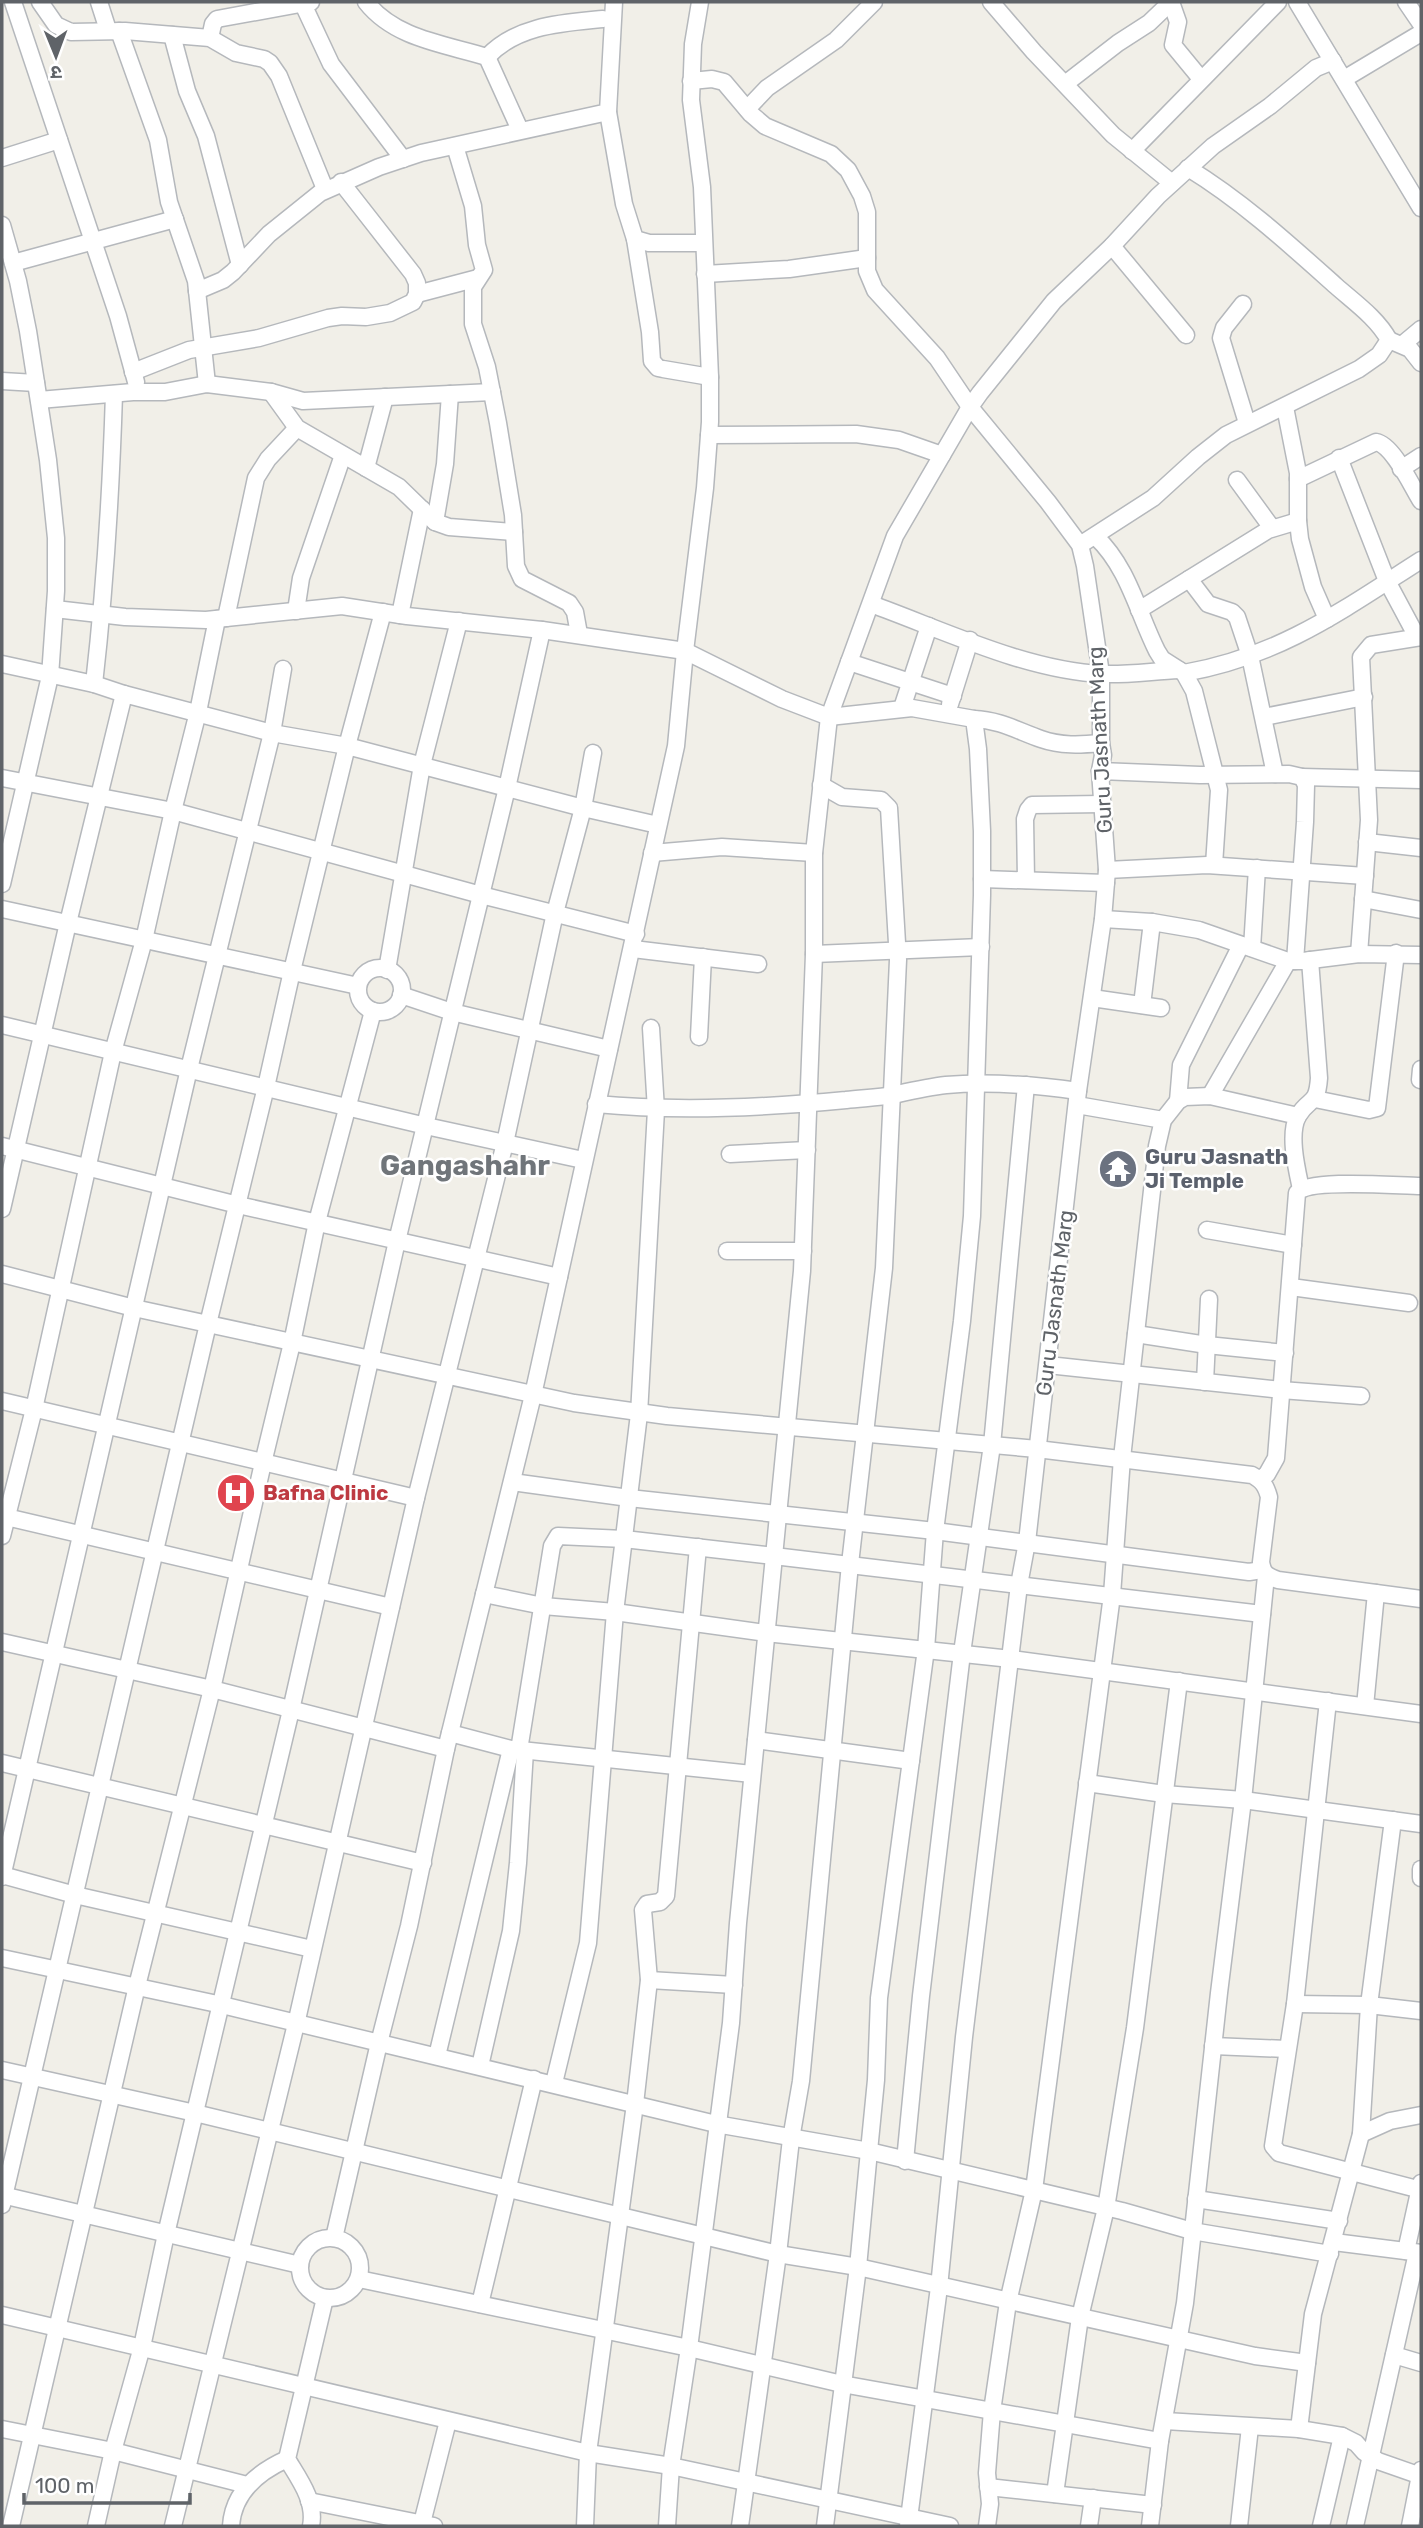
<svg xmlns="http://www.w3.org/2000/svg" width="1423" height="2528" viewBox="0 0 1423 2528" font-family="Rubik,'Noto Sans Devanagari',sans-serif">
  <rect width="100%" height="100%" fill="#f1efe8"/>
  <g fill="none" stroke-linecap="round" stroke-linejoin="round">
    <g stroke="#b5b8bc" stroke-width="19">
      <g id="minor">
        <polyline points="13,2 118,316 136,382"/>
        <polyline points="40,2 56,25 71,32 125,31 210,38 236,53 264,59 270,63 279,76 325,189"/>
        <polyline points="99,2 108,30"/>
        <polyline points="302,2 331,64 403,159"/>
        <path d="M366 2C395 39 445 44 487 57L520 130"/>
        <polyline points="991,2 1034,52 1113,135 1172,183"/>
        <polyline points="1171,2 1178,22 1173,45 1201,79"/>
        <polyline points="1297,2 1421,208"/>
        <polyline points="1406,2 1421,24"/>
        <polyline points="119,31 158,140 169,202 196,281 207,384"/>
        <polyline points="172,35 187,91 206,136 240,265"/>
        <polyline points="210,38 213,24 217,19 311,2"/>
        <path d="M487 57C517 25 562 23 603 19"/>
        <polyline points="1344,79 1421,33"/>
        <polyline points="691,81 712,79 724,82 751,114 765,126 831,154 848,170 862,196 867,212 867,271 875,290 937,358 970,407 1048,502 1080,545 1085,566 1101,674 1101,743 1103,755 1100,771 1107,870 1103,919 1078,1091 1027,1542 1019,1585 964,2037 939,2287 908,2526"/>
        <polyline points="1065,84 1118,43 1149,23 1171,2"/>
        <polyline points="747,109 767,88 836,40 874,2"/>
        <polyline points="608,112 624,204 635,239 649,243 703,243"/>
        <polyline points="455,146 473,206 477,245 484,270 473,287 473,324 487,367 498,423 513,515 516,566 522,579 569,603 575,612 579,634"/>
        <polyline points="1132,151 1278,2"/>
        <polyline points="2,158 59,140"/>
        <polyline points="2,225 18,281 28,331 48,460 56,538 56,591 50,676 2,884"/>
        <polyline points="635,239 650,332 652,361 658,368 663,369 710,377"/>
        <polyline points="1112,246 1186,335"/>
        <polyline points="13,263 175,219"/>
        <polyline points="705,274 789,269 867,258"/>
        <polyline points="197,291 223,280 233,272 269,234 320,193 379,167 421,153 608,112 614,2"/>
        <polyline points="417,294 478,278"/>
        <polyline points="1243,304 1224,328 1221,338 1247,423"/>
        <polyline points="1389,340 1410,349 1421,363"/>
        <polyline points="1403,344 1421,329"/>
        <polyline points="133,372 189,350 259,338 328,318 342,316 366,317 390,313 413,302 417,294 417,283 413,274 341,182"/>
        <polyline points="2,381 36,383"/>
        <polyline points="271,392 297,428 399,487 435,522 449,527 514,532"/>
        <polyline points="39,400 133,392 165,392 207,384 271,392 303,401 492,392"/>
        <polyline points="1285,407 1298,473 1298,521 1300,539 1313,587 1327,619"/>
        <polyline points="709,435 856,434 899,440 942,455"/>
        <polyline points="1339,458 1387,581 1417,637"/>
        <polyline points="366,468 385,397"/>
        <polyline points="1401,469 1421,456"/>
        <path d="M1298 479 1376 442C1393 445 1411 485 1421 501"/>
        <polyline points="1237,480 1272,528"/>
        <polyline points="435,522 445,464 450,394"/>
        <path d="M1096 537C1128 567 1138 613 1157 651L1162 659 1184 673 1194 691 1219 790 1214 865"/>
        <path d="M1080 545 1153 498 1198 457 1226 435 1359 369 1379 355 1389 340C1377 318 1354 302 1336 286 1289 244 1242 201 1188 168"/>
        <polyline points="1189,579 1208,604 1232,612 1237,617 1250,656 1275,774"/>
        <path d="M871 604C943 630 1027 671 1103 674 1128 675 1154 671 1179 670"/>
        <polyline points="55,609 125,617 206,620 342,606 407,616 542,630 685,651 782,699 829,717 912,708 974,719 978,749 982,831 982,895 972,1216 962,1321 935,1531 926,1649 879,1998 876,2080 869,2151 858,2267 825,2526"/>
        <polyline points="1139,610 1268,530 1298,521"/>
        <polyline points="296,611 301,578 343,455"/>
        <polyline points="400,615 422,509"/>
        <polyline points="226,618 256,478 268,459 297,428"/>
        <polyline points="849,662 953,696"/>
        <polyline points="2,664 94,684 124,694 272,733 347,746 583,808 658,825"/>
        <path d="M1184 673C1280 656 1341 611 1421 560"/>
        <path d="M94 684C105 588 111 491 114 394"/>
        <polyline points="950,704 970,640"/>
        <polyline points="902,708 929,626"/>
        <polyline points="1264,717 1364,697"/>
        <path d="M974 719C1000 720 1018 731 1041 739 1061 746 1080 745 1101 743"/>
        <polyline points="1100,771 1200,775 1289,774 1302,777 1306,785 1305,822 1295,961"/>
        <polyline points="1302,777 1421,780"/>
        <polyline points="2,778 173,811 481,895 636,934"/>
        <polyline points="1367,842 1421,848"/>
        <polyline points="652,853 722,847 814,853"/>
        <polyline points="1107,870 1207,865 1365,876"/>
        <polyline points="982,879 1106,883"/>
        <polyline points="1026,880 1025,819 1028,810 1032,805 1102,804"/>
        <polyline points="1363,899 1421,910"/>
        <polyline points="2,909 358,986"/>
        <polyline points="1103,919 1152,922 1199,930 1288,961 1303,961 1359,954 1421,955"/>
        <polyline points="1252,948 1257,868"/>
        <polyline points="633,949 758,964"/>
        <polyline points="814,954 981,947"/>
        <polyline points="1359,954 1369,820 1361,657 1371,645 1421,637"/>
        <circle cx="380" cy="990" r="22"/>
        <polyline points="387,970 422,765 459,621"/>
        <polyline points="401,995 452,1012 609,1049"/>
        <polyline points="1092,998 1161,1008"/>
        <polyline points="1142,1005 1152,922"/>
        <polyline points="2,1025 426,1126 583,1160"/>
        <polyline points="699,1037 703,957"/>
        <polyline points="1420,1080 1421,1069"/>
        <polyline points="1210,1096 1288,961"/>
        <polyline points="1315,1099 1369,1110 1377,1108 1396,953"/>
        <polyline points="1178,1101 1181,1065 1241,945"/>
        <path d="M596 1104C679 1112 762 1108 846 1100 861 1098 878 1098 893 1095 911 1091 928 1087 946 1085 990 1081 1035 1085 1078 1091"/>
        <polyline points="1077,1105 1163,1120"/>
        <polyline points="2,1146 238,1205 559,1277"/>
        <polyline points="730,1154 807,1150"/>
        <path d="M1301 1189C1297 1170 1288 1134 1298 1116 1309 1097 1317 1107 1319 1078L1310 960"/>
        <polyline points="2,1209 68,923 124,694"/>
        <polyline points="1207,1230 1293,1245"/>
        <polyline points="727,1251 803,1251"/>
        <path d="M2 1274 134 1308 574 1403 667 1416 1037 1449 1252 1475C1263 1481 1266 1486 1269 1497L1261 1562C1263 1574 1267 1576 1278 1580L1421 1599"/>
        <polyline points="1291,1287 1409,1303"/>
        <polyline points="1136,1334 1207,1345 1285,1353"/>
        <polyline points="1048,1365 1281,1390 1361,1396"/>
        <polyline points="1205,1382 1209,1299"/>
        <polyline points="2,1401 416,1498"/>
        <path d="M1261 1479 1267 1474 1276 1458 1297 1193C1309 1178 1398 1186 1421 1186"/>
        <polyline points="512,1482 629,1498 935,1531 1249,1572 1262,1570"/>
        <polyline points="2,1516 391,1607"/>
        <polyline points="2,1536 34,1409 113,1052 144,940 173,811 198,712 217,619"/>
        <polyline points="484,1594 543,1606 615,1612 766,1633 1011,1659 1421,1714"/>
        <polyline points="2,1642 212,1689 446,1749"/>
        <polyline points="1328,1701 1295,2004 1273,2146 1279,2153 1421,2190"/>
        <polyline points="1365,1706 1376,1593"/>
        <polyline points="450,1733 511,1749 752,1774"/>
        <polyline points="756,1740 911,1761"/>
        <polyline points="519,1750 552,1546 558,1536 624,1539 774,1556 1262,1614"/>
        <polyline points="2,1763 423,1863"/>
        <polyline points="1087,1783 1164,1794 1243,1800 1421,1824"/>
        <polyline points="1421,1869 1421,1878"/>
        <polyline points="2,1875 75,1895 312,1949"/>
        <polyline points="2,1877 189,1069 272,733 283,669"/>
        <polyline points="2,1958 222,2005 716,2124 869,2151 1122,2211 1192,2231 1330,2254"/>
        <polyline points="649,1980 734,1985"/>
        <polyline points="1295,2004 1369,2005 1421,2011"/>
        <polyline points="1213,2046 1287,2049"/>
        <polyline points="437,2056 511,1749"/>
        <polyline points="480,2066 511,1931 518,1863 525,1751"/>
        <polyline points="2,2070 195,2113 778,2254 858,2267 1255,2356 1307,2363"/>
        <polyline points="554,2083 588,1943 615,1612 639,1414 656,1110 651,1028"/>
        <polyline points="1361,2134 1390,2121 1421,2115"/>
        <polyline points="905,2161 921,1996 962,1653 992,1445 1026,1085"/>
        <polyline points="2,2195 300,2265"/>
        <polyline points="1196,2199 1339,2221"/>
        <polyline points="2,2205 208,1324 266,1087 292,971 347,746 383,612"/>
        <circle cx="330" cy="2268" r="30"/>
        <polyline points="334,2238 379,2043 409,1926 446,1749 533,1395 676,746 685,651 705,488 710,422 710,377 702,187 691,100 693,44 700,2"/>
        <polyline points="1334,2242 1421,2253"/>
        <polyline points="1406,2251 1421,2183"/>
        <polyline points="359,2279 689,2348 842,2384 1160,2441"/>
        <polyline points="480,2304 534,2079"/>
        <polyline points="2,2315 588,2453 671,2466 950,2526"/>
        <polyline points="1394,2355 1421,2363"/>
        <polyline points="1165,2421 1299,2429 1342,2436 1356,2443 1364,2452 1378,2461 1421,2476"/>
        <polyline points="2,2429 113,2451 247,2485"/>
        <polyline points="1299,2429 1313,2314 1361,2134 1369,2005 1393,1820"/>
        <polyline points="988,2487 1153,2505"/>
        <polyline points="1055,2494 1080,2317 1106,2208 1135,2028 1179,1681"/>
        <polyline points="309,2501 434,2526"/>
        <polyline points="422,2523 448,2421"/>
        <polyline points="11,2526 137,1986 212,1689 263,1463 292,1343 317,1222 373,1011"/>
        <polyline points="96,2526 113,2451 142,2347 166,2234 291,1710 397,1241 507,788 542,630"/>
        <polyline points="173,2526 296,2024 416,1498 505,1143 555,913 583,808 593,753"/>
        <path d="M231 2526C233 2493 258 2472 287 2459"/>
        <path d="M311 2526C316 2501 299 2479 287 2459L325 2298"/>
        <polyline points="585,2526 588,2453 635,2104 649,1980 643,1910 647,1904 660,1902 666,1896 698,1547"/>
        <polyline points="667,2526 671,2466 689,2348 731,2023 738,1923 802,1271 814,954 814,853 829,717 895,536 970,407 980,393 1054,301 1112,246 1158,196 1213,146 1270,106 1316,68 1333,61"/>
        <polyline points="740,2526 778,2254 791,2139 801,2081 850,1564 884,1268 898,960 889,808 881,800 842,797 821,785"/>
        <polyline points="987,2526 990,2504 987,2473 992,2411 1008,2302 1034,2190 1112,1595 1122,1458 1157,1146 1163,1120 1178,1101 1185,1097 1210,1096 1298,1116"/>
        <polyline points="1089,2526 1093,2498"/>
        <polyline points="1150,2526 1160,2441 1185,2303 1219,1993 1243,1800 1266,1576"/>
        <polyline points="1239,2526 1250,2427"/>
        <polyline points="1321,2526 1342,2436"/>
        <polyline points="1355,2526 1417,2253"/>
        <polyline points="1410,2526 1421,2470"/>
      </g>
    </g>
    <use href="#minor" stroke="#fff" stroke-width="16"/>
  </g>
  <defs>
    <g id="temple-disc" transform="scale(2.0125)"><circle r="9.5" fill="#6b7280" stroke="#fff"/><path d="M0-6L5-2H3V0L6.5 2.5H4V6H1.5V3h-3V6H-4V2.5H-6.5L-3 0V-2H-5Z" fill="#fff"/></g>
    <g id="hospital-disc" transform="scale(2.0125)"><circle r="9.5" fill="#e0444e" stroke="#fff"/><path d="M-5-5h3v3.5h4V-5h3V5h-3V1.5h-4V5h-3Z" fill="#fff"/></g>
  </defs>
  <g fill-rule="evenodd">
    <use href="#temple-disc" x="1118" y="1169"/>
    <use href="#hospital-disc" x="236" y="1493"/>
  </g>
  <g text-anchor="middle" stroke-width="5" stroke-linejoin="round" paint-order="stroke">
    <g font-size="21" fill="#5f6368" stroke="#fff">
      <text transform="translate(1100 740) rotate(-93)" y="7">Guru Jasnath Marg</text>
      <text transform="translate(1055 1303) rotate(-83)" y="7">Guru Jasnath Marg</text>
    </g>
    <g font-size="21" font-weight="bold" fill="#5b616d" stroke="#fff" text-anchor="start">
      <text x="1145" y="1164">Guru Jasnath<tspan x="1145" dy="24">Ji Temple</tspan></text>
    </g>
    <g font-size="21" font-weight="bold" fill="#be3a42" stroke="#fff" text-anchor="start">
      <text x="263" y="1500">Bafna Clinic</text>
    </g>
    <g font-size="28" font-weight="bold" fill="#70757a" stroke="#fff">
      <text x="465" y="1175">Gangashahr</text>
    </g>
  </g>
  <rect width="1423" height="2528" fill="none" stroke="#5f6368" stroke-width="7"/>
  <g transform="translate(56 56) rotate(179)" stroke="#ffffff" stroke-width="5" paint-order="stroke">
  <path d="M0-5L12 26L0 18L-12 26Z" fill="#5f6368"/>
  <text y="-10" font-size="19" font-weight="bold" text-anchor="middle" fill="#5f6368">उ</text>
  </g>
  <path d="M24 2493v10h166v-10" fill="none" stroke="#5f6368" stroke-width="3.5"/>
  <text x="35" y="2493" font-size="21" fill="#5f6368" stroke="#ffffff" stroke-width="5" paint-order="stroke">100 m</text>
</svg>
